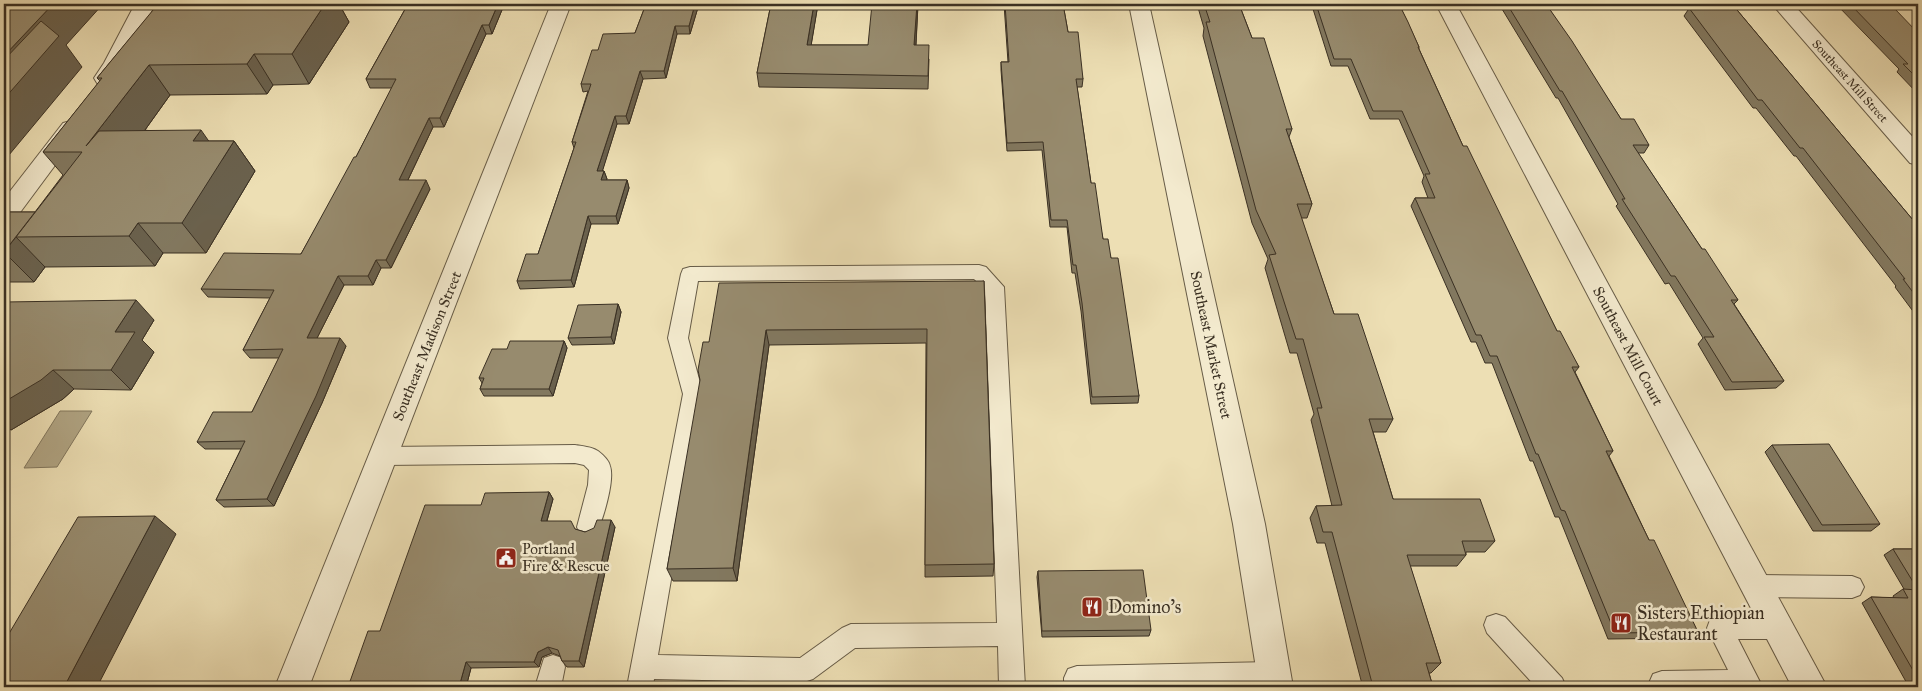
<svg xmlns="http://www.w3.org/2000/svg" width="1922" height="691" viewBox="0 0 1922 691" font-family="'IM FELL Great Primer',serif">
  <rect width="100%" height="100%" fill="#eddfb4"/>
  <filter id="stains"><feTurbulence type="fractalNoise" baseFrequency=".004" numOctaves="4"/><feColorMatrix values="0 0 0 0 .2 0 0 0 0 .09 0 0 0 0 .02 0 0 0 .5 -.17"/></filter>
  <radialGradient id="worn" r=".72"><stop offset=".6" stop-color="#630" stop-opacity="0"/><stop offset="1" stop-color="#630" stop-opacity=".3"/></radialGradient>
  <polygon fill="#b0a483" stroke="#81765d" points="60,411 92,411 57,467 24,468"/>
  <g fill="none" stroke-linecap="round" stroke-linejoin="round">
    <g stroke="#675c47" stroke-width="2">
      <g id="service">
        <path d="M979 265 986 267 1004 287 1025 687H999L998 646 855 648 813 679 804 682 654 679 653 687H627L683 394 668 338 681 274 683 269 690 267ZM974 279 985 289 997 623 851 624 842 628 800 658 658 655 703 394 688 338 698 281Z"/>
        <path d="M575 445C582 446 592 447 598 451 602 454 609 460 610 466 615 480 603 520 596 534L588 537 580 534 577 527 588 485 589 470 584 465 575 463 383 465 375 462 372 456 375 450 383 447Z"/>
        <polygon points="1756,575 1852,576 1860,579 1864,587 1860,595 1852,598 1756,597 1748,594 1744,586 1748,578"/>
        <polygon points="1496,614 1505,617 1562,678 1566,687 1536,687 1487,633 1484,625 1487,617"/>
        <polygon points="1778,615 1787,619 1790,627 1787,635 1778,639 1738,639 1760,682 1757,687 1651,687 1649,683 1653,674 1662,671 1728,670 1707,628 1710,620 1719,616"/>
        <polygon points="553,655 562,658 565,667 561,687 535,687 544,658"/>
        <polygon points="1273,662 1282,665 1286,674 1282,683 1273,686 1064,687 1064,678 1068,669 1077,666"/>
      </g>
    </g>
    <g stroke="#675c47" stroke-width="2">
      <g id="minor">
        <polygon points="135,4 155,4 126,63 113,83 105,85 97,83 94,78 104,63"/>
        <polygon points="551,4 571,4 309,687 275,687"/>
        <polygon points="1129,4 1149,4 1265,524 1293,687 1259,687 1233,524"/>
        <polygon points="1436,4 1456,4 1827,687 1792,687"/>
        <polygon points="1772,4 1793,4 1918,143 1918,165 1910,163"/>
        <polygon points="71,121 79,123 82,128 79,133 13,222 4,225 4,199 63,123"/>
      </g>
    </g>
    <use href="#service" fill="#f3eace" fill-rule="evenodd"/>
    <use href="#minor" fill="#f3eace" fill-rule="evenodd"/>
  </g>
  <g fill="#82785f" stroke="#3a3023">
    <polygon points="155,4 339,4 349,22 309,84 273,85 267,94 170,95 145,130 209,141 234,141 255,171 206,253 163,253 155,266 45,267 34,282 4,282 4,212 35,212 63,175 43,152 100,81 97,78 157,6"/>
    <polygon points="408,4 504,4 504,5 492,34 486,34 444,127 433,127 408,180 430,189 391,268 381,268 373,285 344,285 317,338 346,346 322,403 274,506 224,507 216,500 241,449 205,449 197,442 252,412 279,358 250,358 243,350 270,298 208,297 201,289 301,254 356,157 392,88 370,88 366,79"/>
    <polygon points="646,4 699,4 690,34 677,34 666,78 643,79 629,124 617,124 602,171 604,171 607,179 606,180 627,180 629,188 618,224 591,224 574,287 520,289 517,281 538,254 574,148 572,142 588,91 583,92 581,84 598,50 635,33"/>
    <polygon points="771,4 818,4 811,45 868,45 918,4 916,45 929,59 928,89 759,87 757,73"/>
    <polygon points="1004,4 1063,4 1068,32 1083,79 1082,87 1077,87 1091,183 1103,239 1111,258 1139,396 1138,403 1091,404 1081,311 1075,273 1072,273 1067,227 1050,227 1042,150 1007,151 1001,70 1001,62 1008,62"/>
    <polygon points="1197,4 1239,4 1252,38 1292,129 1289,137 1312,204 1307,218 1301,218 1334,314 1393,419 1386,432 1373,432 1393,499 1495,541 1485,552 1466,552 1466,555 1457,566 1410,566 1441,663 1431,673 1429,673 1433,687 1359,687 1362,684 1325,543 1317,543 1310,518 1316,506 1332,506 1311,420 1314,414 1297,353 1290,353 1265,268 1268,259 1252,223 1203,36 1204,28"/>
    <polygon points="1315,4 1399,4 1419,47 1419,49 1463,146 1557,331 1579,367 1575,372 1613,451 1609,456 1649,540 1698,632 1690,638 1608,639 1559,517 1555,517 1533,461 1530,461 1492,363 1485,363 1476,342 1471,342 1411,206 1415,198 1428,198 1422,182 1424,176 1399,119 1370,119 1348,66 1331,66 1313,9"/>
    <polygon points="1499,4 1546,4 1621,119 1649,145 1644,153 1638,153 1702,249 1738,300 1734,304 1784,381 1776,388 1725,390 1698,344 1703,338 1669,283 1665,284 1616,206 1618,204 1558,98 1556,98"/>
    <polygon points="1683,4 1732,4 1918,226 1918,318 1895,287 1896,286 1796,156 1794,156 1756,108 1753,108 1684,16 1688,10"/>
    <polygon points="1836,4 1886,4 1918,33 1918,94 1897,72 1899,69"/>
    <polygon points="984,281 994,564 993,576 925,577 925,565 926,343 769,345 737,581 673,581 667,569 709,342"/>
    <polygon points="4,302 154,320 142,340 154,352 131,390 74,389 63,399 11,430 4,425"/>
    <polygon points="618,304 621,312 614,344 572,345 568,338"/>
    <polygon points="564,341 567,348 553,396 484,396 480,389 482,383 479,378 507,349"/>
    <polygon points="1772,445 1880,524 1871,531 1813,531 1765,452"/>
    <polygon points="549,492 553,499 547,521 585,532 615,527 584,667 567,667 562,661 560,656 552,653 542,657 539,667 471,668 466,687 348,687 380,631 481,505"/>
    <polygon points="1893,549 1918,549 1918,687 1909,687 1862,603 1871,597 1894,598 1893,596 1903,589 1904,589 1884,555"/>
    <polygon points="1038,571 1151,630 1149,636 1042,637 1037,577"/>
  </g>
  <g fill="#6a614d" stroke="#3a3023">
    <polygon points="53,4 103,4 66,45 82,67 4,161 4,56"/>
    <polygon points="325,4 339,4 349,22 309,84 292,54"/>
    <polygon points="498,4 504,4 504,5 492,34 489,25"/>
    <polygon points="695,4 699,4 690,34 689,26"/>
    <polygon points="814,4 818,4 809,58 807,45"/>
    <polygon points="917,4 918,4 915,59 914,45"/>
    <polygon points="482,25 486,34 444,127 440,118"/>
    <polygon points="675,26 677,34 666,78 664,71"/>
    <polygon points="254,54 273,85 267,94 247,64"/>
    <polygon points="149,65 170,95 112,176 86,146"/>
    <polygon points="640,71 643,79 629,124 626,116"/>
    <polygon points="615,116 617,124 600,179 597,171"/>
    <polygon points="429,118 433,127 404,188 399,180"/>
    <polygon points="201,130 222,160 234,141 255,171 206,253 182,223 193,141"/>
    <polygon points="604,171 607,179 604,188 601,180"/>
    <polygon points="426,180 430,189 391,268 386,260"/>
    <polygon points="627,180 629,188 618,224 616,216"/>
    <polygon points="588,216 591,224 574,287 571,280"/>
    <polygon points="138,223 163,253 155,266 129,236"/>
    <polygon points="16,237 45,267 34,282 4,252"/>
    <polygon points="376,260 381,268 373,285 368,276"/>
    <polygon points="338,276 344,285 313,346 307,338"/>
    <polygon points="136,300 154,320 142,340 154,352 131,390 111,370 115,332"/>
    <polygon points="618,304 621,312 614,344 611,337"/>
    <polygon points="766,330 769,345 737,581 733,568"/>
    <polygon points="340,338 346,346 322,403 274,506 267,499"/>
    <polygon points="564,341 567,348 553,396 549,389"/>
    <polygon points="53,370 74,389 63,399 11,430 4,425 4,402"/>
    <polygon points="549,492 553,499 545,527 541,521"/>
    <polygon points="155,516 176,534 97,687 64,687"/>
    <polygon points="611,520 615,527 584,667 579,661"/>
    <polygon points="548,647 552,653 542,657 539,667 534,662 538,652"/>
    <polygon points="466,662 471,668 466,687 459,687"/>
  </g>
  <g fill="#978b6e" stroke="#3a3023">
    <polygon points="4,4 53,4 4,56"/>
    <polygon points="158,4 325,4 292,54 254,54 247,64 149,65 86,146 99,131 201,130 193,141 234,141 182,223 138,223 129,236 16,237 82,152 43,152 102,78 97,78"/>
    <polygon points="408,4 498,4 489,25 482,25 440,118 429,118 399,180 426,180 386,260 376,260 368,276 338,276 307,338 340,338 316,396 267,499 216,500 245,441 197,442 213,412 252,412 283,349 243,350 274,290 201,289 224,253 301,254 354,157 356,157 396,79 366,79"/>
    <polygon points="646,4 695,4 689,26 675,26 664,71 640,71 626,116 615,116 597,171 604,171 601,180 627,180 616,216 588,216 571,280 517,281 526,254 538,254 576,142 572,142 591,84 581,84 592,50 598,50 603,34 635,33"/>
    <polygon points="771,4 814,4 807,45 868,45 872,4 917,4 914,45 929,45 928,76 757,73"/>
    <polygon points="1005,4 1063,4 1068,32 1078,32 1083,79 1076,79 1091,183 1095,183 1103,239 1108,239 1111,258 1118,258 1139,396 1092,397 1082,303 1076,265 1073,265 1067,220 1051,220 1043,142 1007,143 1001,62 1009,62"/>
    <polygon points="1204,4 1239,4 1252,38 1264,38 1292,129 1286,129 1312,204 1297,204 1334,314 1358,314 1393,419 1369,419 1393,499 1480,499 1495,541 1462,541 1466,555 1407,555 1441,663 1426,663 1433,687 1364,687 1363,683 1372,683 1332,532 1323,532 1316,506 1342,505 1317,408 1322,408 1303,339 1296,339 1269,255 1276,254 1256,210 1206,22 1210,22"/>
    <polygon points="1316,4 1399,4 1408,22 1419,47 1418,47 1463,146 1467,146 1557,331 1560,331 1579,367 1572,367 1613,451 1606,451 1649,540 1654,540 1698,632 1615,633 1565,511 1561,510 1538,454 1536,454 1497,356 1490,356 1481,335 1476,335 1415,198 1435,198 1425,174 1430,174 1402,111 1373,111 1351,59 1334,59"/>
    <polygon points="1507,4 1546,4 1572,41 1621,119 1634,119 1649,145 1633,145 1702,249 1705,249 1738,300 1731,300 1784,381 1732,382 1704,337 1714,337 1675,276 1671,276 1622,199 1625,199 1562,91 1560,91"/>
    <polygon points="1694,4 1732,4 1918,226 1918,299 1903,279 1905,279 1803,148 1800,148 1762,100 1758,100 1689,8 1698,8"/>
    <polygon points="1850,4 1886,4 1891,8 1894,8 1918,33 1918,79 1903,64 1908,64"/>
    <polygon points="41,21 59,36 4,99 4,60"/>
    <polygon points="4,212 35,212 4,252"/>
    <polygon points="984,281 994,564 925,565 927,329 766,330 733,568 667,569 700,380 698,370 703,342 709,342 719,283"/>
    <polygon points="136,300 115,332 135,332 111,370 53,370 41,380 4,402 4,302"/>
    <polygon points="618,304 611,337 568,338 578,305"/>
    <polygon points="510,341 564,341 549,389 480,389 484,378 479,378 492,349 507,349"/>
    <polygon points="1829,444 1880,524 1822,525 1772,445"/>
    <polygon points="549,492 541,521 571,521 575,529 585,532 594,528 597,520 611,520 579,661 562,661 558,650 548,647 538,652 534,662 466,662 459,687 348,687 368,631 380,631 425,505 481,505 485,493"/>
    <polygon points="155,516 64,687 4,687 4,642 78,517"/>
    <polygon points="1893,549 1918,549 1918,679 1871,597 1908,598 1903,589 1918,590"/>
    <polygon points="1143,570 1151,630 1042,631 1038,571"/>
  </g>
  <defs>
    <g id="civic-square" transform="scale(1.125)"><rect x="-9" y="-9" width="18" height="18" rx="4" fill="#8f2418" stroke="#f3eace"/><path d="M-.6-6.5H3V-4.5H.6V-3L4-1V1h2V6H-6V1h2V-1L-.6-3ZM-1.2 2.5V6h2.4V2.5Z" fill="#fff"/></g>
    <g id="restaurant-square" transform="scale(1.125)"><rect x="-9" y="-9" width="18" height="18" rx="4" fill="#8f2418" stroke="#f3eace"/><path d="M-5-6h1v4h1v-4h1v4h1v-4h1v5L-1.5 .5V6h-2V.5L-5-1ZM5-6V6H3V1.5H1.5Q1.5-4 5-6Z" fill="#fff"/></g>
  </defs>
  <g fill-rule="evenodd">
    <use href="#civic-square" x="506" y="558"/>
    <use href="#restaurant-square" x="1092" y="607"/>
    <use href="#restaurant-square" x="1621" y="623"/>
  </g>
  <g text-anchor="middle" stroke-width="5" stroke-linejoin="round" paint-order="stroke">
    <g font-size="12" fill="#3a3023" stroke="#f3eace">
      <text transform="translate(1850 81) rotate(48)" y="4">Southeast Mill Street</text>
    </g>
    <g font-size="15" fill="#3a3023" stroke="#f3eace">
      <text transform="translate(1211 345) rotate(78)" y="5">Southeast Market Street</text>
      <text transform="translate(427 346) rotate(-68)" y="5">Southeast Madison Street</text>
      <text transform="translate(1628 346) rotate(62)" y="5">Southeast Mill Court</text>
    </g>
    <g font-size="15" fill="#3a3023" stroke="#f3eace" text-anchor="start">
      <text x="522" y="554">Portland<tspan x="522" dy="17">Fire &amp; Rescue</tspan></text>
    </g>
    <g font-size="18" fill="#3a3023" stroke="#f3eace" text-anchor="start">
      <text x="1108" y="613">Domino's</text>
      <text x="1637" y="619">Sisters Ethiopian<tspan x="1637" dy="21">Restaurant</tspan></text>
    </g>
  </g>
  <rect width="1922" height="691" fill="none" stroke="#eddfb4" stroke-width="20"/>
  <rect x="5" y="5" width="1912" height="681" fill="none" stroke="#3a3023" stroke-width="2.5"/>
  <rect x="10" y="10" width="1902" height="671" fill="none" stroke="#3a3023"/>
  <rect width="100%" height="100%" filter="url(#stains)"/>
  <rect width="100%" height="100%" fill="url(#worn)"/>
</svg>
